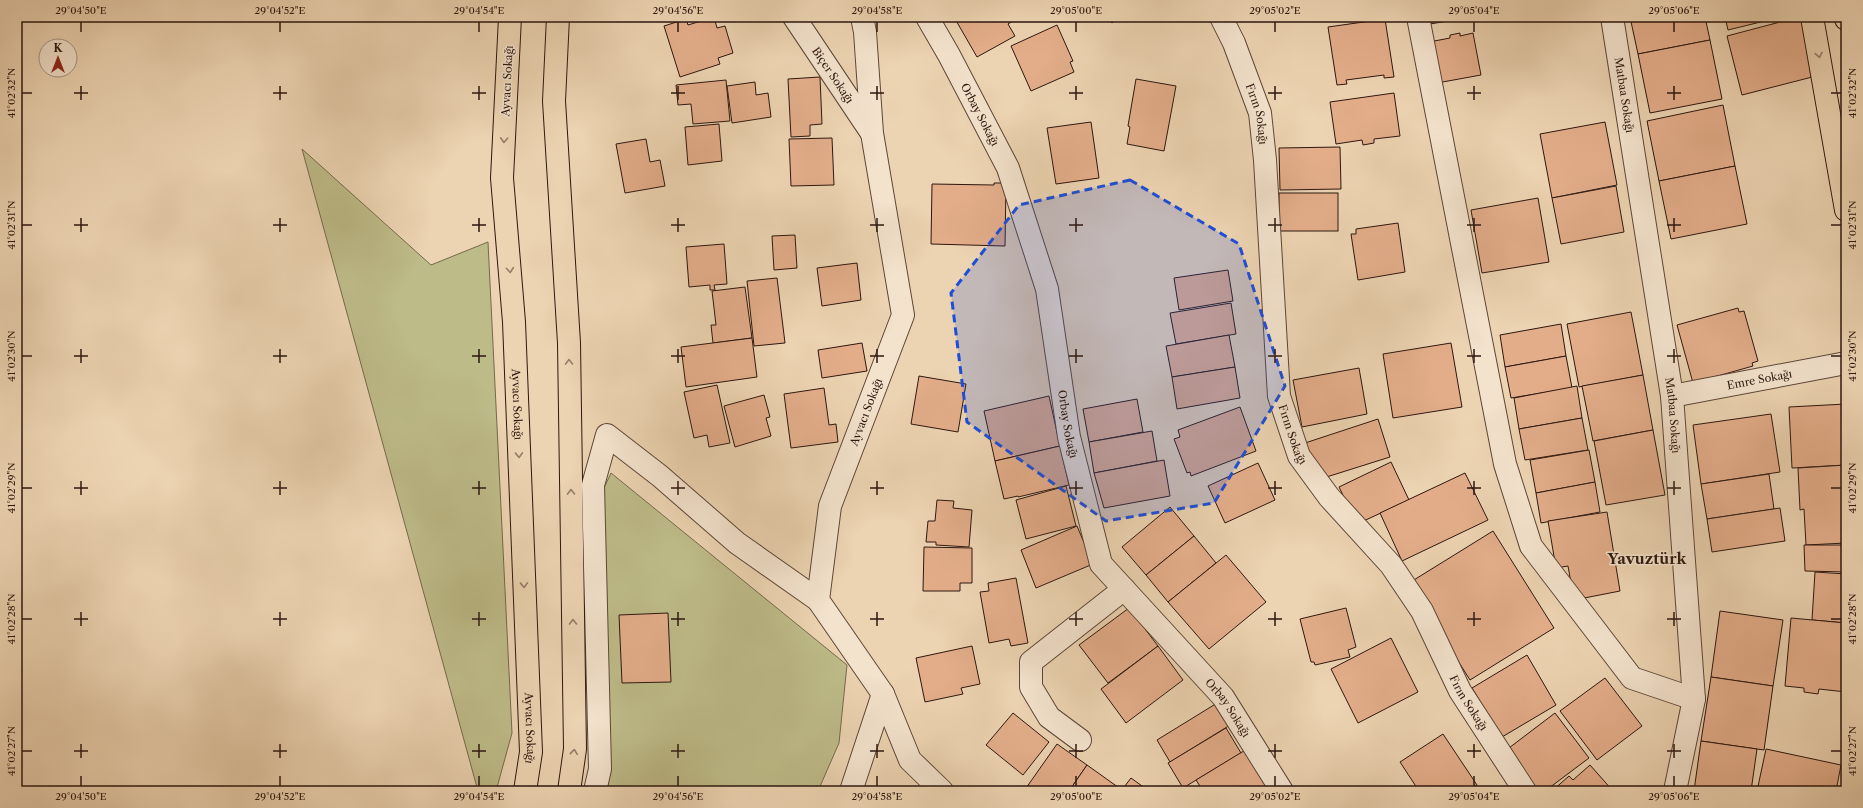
<svg xmlns="http://www.w3.org/2000/svg" width="1863" height="808" viewBox="0 0 1863 808" font-family="'Libre Caslon Text',serif">
  <rect width="100%" height="100%" fill="#ecd3b1"/>
  <filter id="stains"><feTurbulence type="fractalNoise" baseFrequency=".005" numOctaves="4"/><feColorMatrix values="0 0 0 0 .2 0 0 0 0 .09 0 0 0 0 .02 0 0 0 .5 -.17"/></filter>
  <radialGradient id="worn" r=".72"><stop offset=".6" stop-color="#630" stop-opacity="0"/><stop offset="1" stop-color="#630" stop-opacity=".3"/></radialGradient>
  <g fill="#bdbb88" stroke="#75694c">
    <polygon points="302,149 431,265 488,242 512,733 496,791 478,791"/>
    <polygon points="611,473 847,665 839,743 818,791 604,791 596,505"/>
  </g>
  <g fill="#e3ad8a" stroke="#2d170f">
    <polygon points="714,17 717,28 725,26 733,53 718,58 720,64 680,77 664,26 686,19 688,25"/>
    <polygon points="954,17 1010,17 1013,21 1008,24 1015,36 977,57"/>
    <polygon points="1107,17 1118,17 1112,23"/>
    <polygon points="1429,17 1471,17 1430,24"/>
    <polygon points="1630,17 1705,17 1710,40 1638,54"/>
    <polygon points="1725,17 1781,17 1728,30"/>
    <polygon points="1799,17 1805,17 1820,75 1742,95 1727,36"/>
    <polygon points="1385,19 1394,77 1384,78 1384,75 1346,80 1347,84 1337,85 1328,27"/>
    <polygon points="1057,25 1073,61 1070,62 1074,72 1031,91 1011,46"/>
    <polygon points="1460,33 1460,36 1473,33 1481,75 1437,83 1429,42 1450,38 1450,35"/>
    <polygon points="1710,40 1722,99 1650,113 1638,54"/>
    <polygon points="820,77 822,124 810,125 810,136 791,137 788,79"/>
    <polygon points="1136,79 1176,86 1164,151 1127,144 1130,127 1128,126"/>
    <polygon points="726,80 730,121 693,124 691,104 678,105 676,85"/>
    <polygon points="755,82 756,95 768,93 771,117 732,123 727,86"/>
    <polygon points="1394,93 1400,136 1374,139 1374,143 1363,145 1362,140 1336,144 1330,102"/>
    <polygon points="1723,105 1735,166 1659,181 1647,121"/>
    <polygon points="1091,122 1099,178 1056,184 1047,128"/>
    <polygon points="1605,122 1617,185 1552,198 1540,134"/>
    <polygon points="719,124 722,161 688,165 685,127"/>
    <polygon points="832,138 834,185 791,186 789,139"/>
    <polygon points="646,139 650,162 660,160 665,186 625,193 616,144"/>
    <polygon points="1340,147 1341,189 1280,190 1279,148"/>
    <polygon points="1735,166 1747,224 1671,239 1659,181"/>
    <polygon points="994,183 1006,183 1005,246 931,244 932,184 994,185"/>
    <polygon points="1616,186 1624,232 1561,244 1552,198"/>
    <rect x="1279" y="193" width="59" height="38"/>
    <polygon points="1538,198 1549,262 1482,273 1471,210"/>
    <polygon points="1398,223 1405,272 1358,280 1351,234 1356,234 1356,229"/>
    <polygon points="795,235 797,268 774,270 772,236"/>
    <polygon points="724,244 727,284 714,285 715,290 710,290 710,285 689,287 686,247"/>
    <polygon points="857,263 861,300 822,306 817,268"/>
    <polygon points="1228,270 1233,301 1179,310 1174,278"/>
    <polygon points="777,278 785,343 754,346 747,281"/>
    <polygon points="745,287 752,338 713,343 711,325 716,325 712,291"/>
    <polygon points="1231,303 1236,334 1176,344 1170,313"/>
    <polygon points="1738,308 1739,312 1744,311 1758,361 1752,363 1753,366 1693,383 1677,325"/>
    <polygon points="1631,312 1643,375 1579,387 1567,324"/>
    <polygon points="1561,324 1566,356 1505,367 1500,335"/>
    <polygon points="1229,335 1235,367 1172,377 1166,346"/>
    <polygon points="752,338 757,377 686,387 681,347"/>
    <polygon points="862,343 867,371 822,378 818,350"/>
    <polygon points="1451,343 1462,407 1393,418 1383,354"/>
    <polygon points="1566,356 1572,388 1511,398 1505,367"/>
    <polygon points="1235,367 1240,398 1177,409 1172,377"/>
    <polygon points="1359,368 1367,414 1302,427 1293,380"/>
    <polygon points="1643,375 1653,430 1593,441 1582,386"/>
    <polygon points="919,376 966,384 958,432 911,424"/>
    <polygon points="717,385 730,443 709,447 707,435 694,438 684,392"/>
    <polygon points="1577,386 1582,418 1519,429 1514,398"/>
    <polygon points="824,388 829,425 836,424 838,442 791,448 784,394"/>
    <polygon points="764,395 770,417 766,418 771,436 735,447 724,406"/>
    <polygon points="1049,396 1060,446 995,461 984,411"/>
    <polygon points="1137,399 1143,432 1089,442 1083,409"/>
    <polygon points="1846,404 1846,465 1792,468 1789,407"/>
    <polygon points="1240,407 1256,451 1191,476 1190,472 1187,473 1174,439 1180,437 1178,430"/>
    <polygon points="1771,414 1780,472 1701,484 1693,425"/>
    <polygon points="1582,418 1588,450 1525,460 1519,429"/>
    <polygon points="1378,419 1390,457 1317,480 1305,443"/>
    <polygon points="1653,430 1665,495 1606,505 1594,441"/>
    <polygon points="1152,431 1157,461 1094,473 1089,442"/>
    <polygon points="1060,446 1069,485 1018,497 1018,496 1004,499 995,461"/>
    <polygon points="1589,450 1595,482 1536,493 1530,460"/>
    <polygon points="1164,460 1170,496 1104,508 1094,473"/>
    <polygon points="1391,462 1409,500 1357,524 1339,487"/>
    <polygon points="1258,463 1275,500 1225,523 1208,486"/>
    <polygon points="1846,465 1846,543 1806,545 1804,509 1800,510 1798,468"/>
    <polygon points="1465,473 1488,520 1402,561 1380,513"/>
    <polygon points="1769,474 1774,509 1707,519 1701,484"/>
    <polygon points="1595,482 1600,512 1541,523 1536,493"/>
    <polygon points="1066,486 1076,526 1026,539 1016,500"/>
    <polygon points="937,500 954,501 953,508 972,510 969,547 936,545 936,542 926,542 928,521 935,521"/>
    <polygon points="1170,507 1194,536 1146,575 1122,547"/>
    <polygon points="1780,508 1785,541 1712,552 1707,519"/>
    <polygon points="1607,512 1620,591 1574,600 1568,566 1556,568 1548,521"/>
    <polygon points="1077,526 1093,564 1036,588 1021,550"/>
    <polygon points="1493,531 1554,628 1470,680 1409,583"/>
    <polygon points="1194,536 1216,563 1168,602 1146,575"/>
    <polygon points="1804,545 1846,545 1846,572 1805,571"/>
    <polygon points="924,547 972,548 972,583 960,583 960,591 923,591"/>
    <polygon points="1226,555 1266,602 1209,649 1168,602"/>
    <polygon points="1815,572 1846,574 1846,623 1812,620"/>
    <polygon points="1016,578 1028,643 1011,646 1009,639 989,643 980,592 989,591 988,583"/>
    <polygon points="1129,608 1158,646 1108,683 1079,645"/>
    <polygon points="1346,608 1356,647 1348,650 1350,657 1315,665 1314,662 1311,662 1300,619"/>
    <polygon points="1720,611 1783,620 1773,686 1711,677"/>
    <polygon points="668,613 671,682 622,683 619,615"/>
    <polygon points="1791,618 1846,623 1846,692 1819,689 1818,694 1804,692 1804,688 1785,686"/>
    <polygon points="1391,638 1418,692 1358,723 1331,669"/>
    <polygon points="972,646 980,684 961,688 963,694 925,702 916,658"/>
    <polygon points="1158,646 1183,680 1126,723 1101,689"/>
    <polygon points="1527,655 1556,705 1502,737 1472,688"/>
    <polygon points="1711,677 1773,686 1764,750 1701,741"/>
    <polygon points="1605,678 1642,726 1597,760 1560,711"/>
    <polygon points="1222,700 1235,722 1170,762 1157,740"/>
    <polygon points="1013,713 1049,742 1023,775 986,745"/>
    <polygon points="1555,713 1589,758 1545,791 1536,791 1505,751"/>
    <polygon points="1226,728 1241,753 1183,788 1168,763"/>
    <polygon points="1443,734 1477,785 1468,791 1419,791 1400,762"/>
    <polygon points="1701,741 1757,749 1751,791 1694,791"/>
    <polygon points="1057,744 1087,765 1069,791 1024,791"/>
    <polygon points="1247,749 1269,784 1257,791 1203,791 1196,780"/>
    <polygon points="1766,749 1841,765 1836,791 1757,791"/>
    <polygon points="1087,765 1122,790 1121,791 1069,791"/>
    <polygon points="1590,765 1613,791 1552,791 1569,776 1573,780"/>
    <polygon points="1131,778 1149,791 1121,791"/>
  </g>
  <g fill="none" stroke-linecap="round" stroke-linejoin="round">
    <g stroke="#5d4638" stroke-width="24">
      <g id="minor">
        <path id="s1" d="M794 17 871 132"/>
        <polyline points="862,17 865,32 872,133 903,315 830,506 818,600 883,694 910,760 942,791"/>
        <path id="s2" d="M927 17 949 55 1008 168 1047 289 1069 437 1101 564 1223 697 1282 791"/>
        <path id="s3" d="M1221 17 1234 43 1260 113 1265 160 1279 396 1299 456 1329 497 1391 565 1422 611 1460 691 1525 791"/>
        <polyline points="1418,17 1505,464 1531,546 1632,678 1694,699"/>
        <path id="s4" d="M1612 17 1672 396 1694 699 1675 791"/>
        <path id="s5" d="M1672 396 1846 363"/>
        <polyline points="1080,740 1049,717 1031,687 1031,662 1124,589"/>
        <polyline points="595,791 600,769 593,485 607,435 660,476 737,543 818,600"/>
        <polyline points="851,791 883,694"/>
      </g>
    </g>
    <g stroke="#2d170f" stroke-width="24">
      <g id="major">
        <path id="s6" d="M510 17 502 178 514 322 531 752 525 791"/>
        <polyline points="558,17 554,101 569,343 575,749 569,791"/>
        <polyline points="1812,17 1846,210"/>
        <polyline points="1846,17 1846,19"/>
      </g>
    </g>
    <use href="#minor" stroke="#f3e2cc" stroke-width="22"/>
    <use href="#major" stroke="#ecd3b1" stroke-width="22"/>
  </g>
  <defs><path id="oneway-chevron" d="M-2-3.5L2.5 0L-2 3.5" fill="none" stroke-width="1.6" stroke-linecap="round" stroke-linejoin="round"/></defs>
  <g stroke="#967e68">
    <use href="#oneway-chevron" transform="translate(1819 55) rotate(80)"/>
    <use href="#oneway-chevron" transform="translate(504 140) rotate(93)"/>
    <use href="#oneway-chevron" transform="translate(510 270) rotate(85)"/>
    <use href="#oneway-chevron" transform="translate(569 362) rotate(-91)"/>
    <use href="#oneway-chevron" transform="translate(519 455) rotate(88)"/>
    <use href="#oneway-chevron" transform="translate(571 492) rotate(-91)"/>
    <use href="#oneway-chevron" transform="translate(524 585) rotate(88)"/>
    <use href="#oneway-chevron" transform="translate(573 622) rotate(-91)"/>
    <use href="#oneway-chevron" transform="translate(574 752) rotate(-84)"/>
  </g>
  <path fill="#1d4ed8" fill-opacity="0.2" stroke="#1d4ed8" stroke-width="3" stroke-dasharray="8 5" stroke-linejoin="round" d="M1130 180 1239 244 1285 386 1214 503 1106 521 967 422 951 293 1019 205Z"/>
  <path fill="none" stroke="#2d170f" stroke-width="1.5" d="M81 22V32M280 22V32M479 22V32M678 22V32M877 22V32M1076 22V32M1275 22V32M1474 22V32M1674 22V32M81 86V100M280 86V100M479 86V100M678 86V100M877 86V100M1076 86V100M1275 86V100M1474 86V100M1674 86V100M22 93H32M74 93H88M273 93H287M472 93H486M671 93H685M870 93H884M1069 93H1083M1268 93H1282M1467 93H1481M1667 93H1681M1831 93H1841M81 218V232M280 218V232M479 218V232M678 218V232M877 218V232M1076 218V232M1275 218V232M1474 218V232M1674 218V232M22 225H32M74 225H88M273 225H287M472 225H486M671 225H685M870 225H884M1069 225H1083M1268 225H1282M1467 225H1481M1667 225H1681M1831 225H1841M81 349V363M280 349V363M479 349V363M678 349V363M877 349V363M1076 349V363M1275 349V363M1474 349V363M1674 349V363M22 356H32M74 356H88M273 356H287M472 356H486M671 356H685M870 356H884M1069 356H1083M1268 356H1282M1467 356H1481M1667 356H1681M1831 356H1841M81 481V495M280 481V495M479 481V495M678 481V495M877 481V495M1076 481V495M1275 481V495M1474 481V495M1674 481V495M22 488H32M74 488H88M273 488H287M472 488H486M671 488H685M870 488H884M1069 488H1083M1268 488H1282M1467 488H1481M1667 488H1681M1831 488H1841M81 612V626M280 612V626M479 612V626M678 612V626M877 612V626M1076 612V626M1275 612V626M1474 612V626M1674 612V626M22 619H32M74 619H88M273 619H287M472 619H486M671 619H685M870 619H884M1069 619H1083M1268 619H1282M1467 619H1481M1667 619H1681M1831 619H1841M81 744V758M280 744V758M479 744V758M678 744V758M877 744V758M1076 744V758M1275 744V758M1474 744V758M1674 744V758M22 751H32M74 751H88M273 751H287M472 751H486M671 751H685M870 751H884M1069 751H1083M1268 751H1282M1467 751H1481M1667 751H1681M1831 751H1841M81 776V786M280 776V786M479 776V786M678 776V786M877 776V786M1076 776V786M1275 776V786M1474 776V786M1674 776V786"/>
  <g text-anchor="middle" stroke-width="3" stroke-linejoin="round" paint-order="stroke">
    <g font-size="11" fill="#2d170f" stroke="#f3e2cc">
      <text dy="4" stroke="none"><textPath href="#s1" startOffset="70">Biçer Sokağı</textPath></text>
      <text transform="translate(507 81) rotate(-87)" y="4">Ayvacı Sokağı</text>
      <text dy="4" stroke="none"><textPath href="#s4" startOffset="79">Matbaa Sokağı</textPath></text>
      <text dy="4" stroke="none"><textPath href="#s2" startOffset="111">Orbay Sokağı</textPath></text>
      <text dy="4" stroke="none"><textPath href="#s3" startOffset="104">Fırın Sokağı</textPath></text>
      <text dy="4" stroke="none"><textPath href="#s5" startOffset="89">Emre Sokağı</textPath></text>
      <text dy="4" stroke="none"><textPath href="#s6" startOffset="388">Ayvacı Sokağı</textPath></text>
      <text transform="translate(866 412) rotate(-69)" y="4">Ayvacı Sokağı</text>
      <text dy="4" stroke="none"><textPath href="#s4" startOffset="403">Matbaa Sokağı</textPath></text>
      <text dy="4" stroke="none"><textPath href="#s2" startOffset="435">Orbay Sokağı</textPath></text>
      <text dy="4" stroke="none"><textPath href="#s3" startOffset="428">Fırın Sokağı</textPath></text>
      <text dy="4" stroke="none"><textPath href="#s3" startOffset="752">Fırın Sokağı</textPath></text>
      <text dy="4" stroke="none"><textPath href="#s2" startOffset="771">Orbay Sokağı</textPath></text>
      <text dy="4" stroke="none"><textPath href="#s6" startOffset="712">Ayvacı Sokağı</textPath></text>
    </g>
    <g font-size="15" font-weight="bold" fill="#2d170f" stroke="#f3e2cc">
      <text x="1647" y="564">Yavuztürk</text>
    </g>
  </g>
  <rect width="1863" height="808" fill="none" stroke="#ecd3b1" stroke-width="44"/>
  <g transform="translate(58 58)"><circle r="19" fill="#f3e2cc" stroke="#a49180"/>
  <path d="M0-3L7 15L0 10L-7 15Z" fill="#8f2418"/>
  <text y="-6" font-size="11" font-weight="bold" text-anchor="middle" fill="#2d170f">K</text>
  </g>
  <rect x="22" y="22" width="1819" height="764" fill="none" stroke="#2d170f" stroke-width="1.5"/>
  <g font-size="10" text-anchor="middle" fill="#2d170f">
    <text x="81" y="14">29°04'50"E</text>
    <text x="280" y="14">29°04'52"E</text>
    <text x="479" y="14">29°04'54"E</text>
    <text x="678" y="14">29°04'56"E</text>
    <text x="877" y="14">29°04'58"E</text>
    <text x="1076" y="14">29°05'00"E</text>
    <text x="1275" y="14">29°05'02"E</text>
    <text x="1474" y="14">29°05'04"E</text>
    <text x="1674" y="14">29°05'06"E</text>
    <text transform="translate(11 93) rotate(-90)" y="4">41°02'32"N</text>
    <text transform="translate(1852 93) rotate(-90)" y="4">41°02'32"N</text>
    <text transform="translate(11 225) rotate(-90)" y="4">41°02'31"N</text>
    <text transform="translate(1852 225) rotate(-90)" y="4">41°02'31"N</text>
    <text transform="translate(11 356) rotate(-90)" y="4">41°02'30"N</text>
    <text transform="translate(1852 356) rotate(-90)" y="4">41°02'30"N</text>
    <text transform="translate(11 488) rotate(-90)" y="4">41°02'29"N</text>
    <text transform="translate(1852 488) rotate(-90)" y="4">41°02'29"N</text>
    <text transform="translate(11 619) rotate(-90)" y="4">41°02'28"N</text>
    <text transform="translate(1852 619) rotate(-90)" y="4">41°02'28"N</text>
    <text transform="translate(11 751) rotate(-90)" y="4">41°02'27"N</text>
    <text transform="translate(1852 751) rotate(-90)" y="4">41°02'27"N</text>
    <text x="81" y="800">29°04'50"E</text>
    <text x="280" y="800">29°04'52"E</text>
    <text x="479" y="800">29°04'54"E</text>
    <text x="678" y="800">29°04'56"E</text>
    <text x="877" y="800">29°04'58"E</text>
    <text x="1076" y="800">29°05'00"E</text>
    <text x="1275" y="800">29°05'02"E</text>
    <text x="1474" y="800">29°05'04"E</text>
    <text x="1674" y="800">29°05'06"E</text>
  </g>
  <rect width="100%" height="100%" filter="url(#stains)"/>
  <rect width="100%" height="100%" fill="url(#worn)"/>
</svg>
